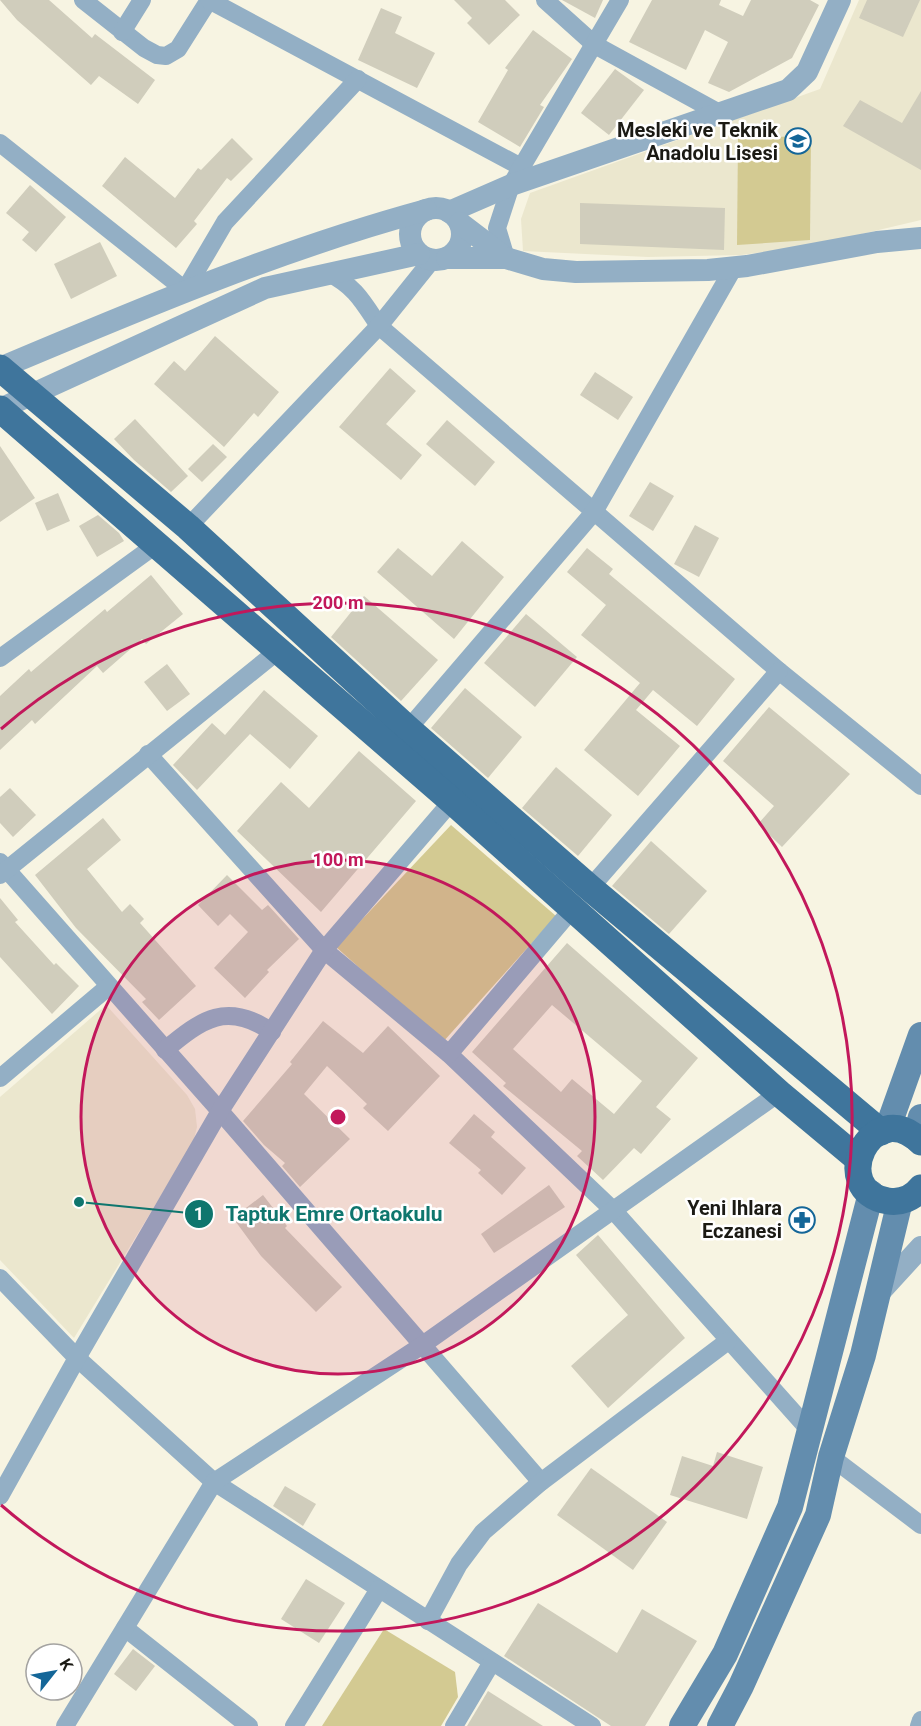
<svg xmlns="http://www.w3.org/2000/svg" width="921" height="1726" viewBox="0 0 921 1726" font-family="Roboto,sans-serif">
  <rect width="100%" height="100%" fill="#f7f4e2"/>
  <g fill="#ebe7ce">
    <polygon points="859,0 921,0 921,220 815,245 741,255 648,257 523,251 521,219 530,193 820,89"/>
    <polygon points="106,1005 187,1095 195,1109 197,1127 193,1143 74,1338 0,1260 0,1097"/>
  </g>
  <g fill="#d3ca92">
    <polygon points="811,136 810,240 737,245 738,138"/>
    <polygon points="451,825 556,916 443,1042 336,947"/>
    <polygon points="384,1629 455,1672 458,1697 441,1726 322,1726"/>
  </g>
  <g fill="#d0cdbc" fill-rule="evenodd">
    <polygon points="0,0 49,0 92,38 95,34 155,80 138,104 99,76 91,85 17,20"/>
    <polygon points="454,0 505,0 520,15 489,45 467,23 472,18"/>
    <polygon points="562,0 603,0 595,18"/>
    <polygon points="652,0 721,0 719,5 743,16 751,0 810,0 819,5 792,58 729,92 708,83 728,42 705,30 686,70 629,42"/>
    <polygon points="867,0 920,0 903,37 859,18"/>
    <polygon points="381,8 402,17 395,33 435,53 417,88 358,60"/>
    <polygon points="533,30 572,59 540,105 544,107 520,147 478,122 508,70 505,68"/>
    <polygon points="615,69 644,90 609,135 581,113"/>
    <polygon points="921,91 921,170 843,126 860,100 902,123"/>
    <polygon points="232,138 253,159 231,181 227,178 194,221 197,224 176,248 102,186 125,157 175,198 198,168 201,170"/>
    <polygon points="30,185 66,217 36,252 22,240 29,232 6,213"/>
    <polygon points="580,203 725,208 724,250 580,244"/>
    <polygon points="100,242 117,276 71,299 54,264"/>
    <polygon points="215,336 279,392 258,417 254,413 224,447 154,384 174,361 185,371"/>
    <polygon points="390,368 416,391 386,424 422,455 401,480 339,427"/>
    <polygon points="595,372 633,397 618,420 580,395"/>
    <polygon points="135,419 188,476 171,492 134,460 114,439"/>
    <polygon points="447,420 495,462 475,486 426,444"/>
    <polygon points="213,444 227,457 202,482 188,469"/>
    <polygon points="0,446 35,498 0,522"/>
    <polygon points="650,482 674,496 653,531 629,516"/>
    <polygon points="58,493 70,521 47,531 35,503"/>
    <polygon points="98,515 119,533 124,541 97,557 79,526"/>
    <polygon points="695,525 719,538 699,577 674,564"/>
    <polygon points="462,541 504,577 454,639 377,572 398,548 432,576"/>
    <polygon points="587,548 613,569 609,574 735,679 697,726 653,690 636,710 680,746 638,796 584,750 640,683 581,635 606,605 567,572"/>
    <polygon points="151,575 183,614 146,644 142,639 103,673 97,666 35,724 32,720 0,750 0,696 29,669 31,672 105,609 107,612"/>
    <polygon points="364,596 438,660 401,701 331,637"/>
    <polygon points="526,614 577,657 535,707 484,663"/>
    <polygon points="167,664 190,694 167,711 144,682"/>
    <polygon points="465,688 522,737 488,778 431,728"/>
    <polygon points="264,690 318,736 290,769 250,734 197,790 173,765 212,723 225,735"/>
    <polygon points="769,707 850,774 782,847 758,824 774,806 723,761"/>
    <polygon points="359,751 416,801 321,912 237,831 281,782 309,808"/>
    <polygon points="556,767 612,815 578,856 522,808"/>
    <polygon points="10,788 36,815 13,837 0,823 0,797"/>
    <polygon points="103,818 121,840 87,869 122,912 130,904 144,919 140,923 196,986 159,1020 142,1002 146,999 76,928 35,875"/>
    <polygon points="651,841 707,891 669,934 612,886"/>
    <polygon points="227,875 262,910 268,905 299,939 267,970 269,972 245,998 214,968 248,932 230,914 218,926 198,905"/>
    <polygon points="0,898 18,920 15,922 54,965 56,963 79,986 52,1014 0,957"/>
    <path d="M567 943 698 1058 656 1107 671 1119 641 1154 634 1148 603 1180 577 1156 582 1151 503 1086 506 1083 472 1052ZM552 1005 642 1081 614 1114 572 1079 561 1092 513 1049Z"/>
    <polygon points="323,1021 363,1053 388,1026 440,1076 388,1131 363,1108 367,1104 327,1066 304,1094 350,1139 300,1187 282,1166 285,1163 264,1145 243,1121 292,1064 290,1062"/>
    <polygon points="474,1114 495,1132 491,1137 526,1168 502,1195 478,1173 481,1170 449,1143"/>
    <polygon points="549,1185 565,1207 494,1253 481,1234"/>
    <polygon points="263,1195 287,1226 285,1228 342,1287 316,1312 261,1256 233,1218"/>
    <polygon points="598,1235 685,1338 608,1408 571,1366 628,1315 576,1255"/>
    <polygon points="717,1452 763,1467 747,1519 670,1495 682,1456 713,1466"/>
    <polygon points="591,1468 667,1522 633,1570 557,1515"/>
    <polygon points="285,1486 316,1504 303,1526 273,1506"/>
    <polygon points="306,1579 345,1603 319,1643 281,1619"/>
    <polygon points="538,1603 617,1653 642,1609 697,1641 645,1726 611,1726 504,1656"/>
    <polygon points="133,1649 155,1666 136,1691 114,1674"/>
    <polygon points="488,1691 543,1726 467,1726"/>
  </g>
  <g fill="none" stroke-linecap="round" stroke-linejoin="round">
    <g stroke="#93afc5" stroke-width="18">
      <polyline points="83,0 144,48 157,55 166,56 178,49 209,0"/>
      <polyline points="209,0 521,167"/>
      <polyline points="545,0 595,45 721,114"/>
      <polyline points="122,32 142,0"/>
      <polyline points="0,143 185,290 225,222 358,79"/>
      <polyline points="506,258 497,228 511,185 620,0"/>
      <path d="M328 273C355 286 363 302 379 326L779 671 921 786"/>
      <polyline points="188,527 379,326 432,260"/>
      <polyline points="0,658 157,544"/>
      <polyline points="402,736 594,512 734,267"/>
      <polyline points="148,754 324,950 449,1054 613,1210 811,1432"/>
      <polyline points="0,862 220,1111 541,1482"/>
      <polyline points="0,875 279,650"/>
      <polyline points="590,888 779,671"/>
      <path d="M165 1050C202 1019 227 1001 272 1032"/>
      <polyline points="449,1054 574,907"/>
      <polyline points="0,1078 108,987"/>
      <polyline points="0,1278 77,1358 214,1482 592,1726"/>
      <polyline points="831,1457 921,1525"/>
      <polyline points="0,1496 77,1358 220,1111 324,950 452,801"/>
      <polyline points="428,1621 459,1564 483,1532 541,1482 728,1341"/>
      <polyline points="125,1628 249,1726"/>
      <polyline points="65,1726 214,1482 421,1346 779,1093"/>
      <polyline points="294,1726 379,1589"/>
      <polyline points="454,1726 492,1662"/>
      <polyline points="919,1726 921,1720"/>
    </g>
    <g stroke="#93afc5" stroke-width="22">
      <circle cx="436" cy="234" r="26"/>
      <polyline points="449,212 511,185 788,90 807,72 840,0"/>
      <polyline points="460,223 506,258"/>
      <polyline points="447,258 506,258 543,269 576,272 708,270 747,266 877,242 921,238"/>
      <path d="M0 368C140 309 279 250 426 210"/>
      <polyline points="0,409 265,288 419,254"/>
      <polyline points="877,1295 921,1247"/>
    </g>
    <g stroke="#638dae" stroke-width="26">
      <polyline points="887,1130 921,1035"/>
      <polyline points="915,1137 921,1117"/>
      <polyline points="682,1726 725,1654 790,1507 871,1193"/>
      <polyline points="720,1726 741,1686 818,1515 831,1457 863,1355 900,1201"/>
    </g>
    <g stroke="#3f759c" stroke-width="27">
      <polyline points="0,368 188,527 408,729 590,888 881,1132"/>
      <polyline points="0,409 452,801 779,1093 858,1159"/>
      <path d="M921 1142C870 1093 827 1192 888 1201 901 1203 913 1198 921 1188"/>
    </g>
  </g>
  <circle cx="338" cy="1117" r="257" fill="#c2185b" fill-opacity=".12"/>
  <g fill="none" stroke="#c2185b" stroke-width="3">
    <circle cx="338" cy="1117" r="257"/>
    <path d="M1 729A514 514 0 1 1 1 1505"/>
  </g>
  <defs>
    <g id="university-ring" transform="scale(1.35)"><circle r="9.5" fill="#fff" stroke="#146698" stroke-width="1.5"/><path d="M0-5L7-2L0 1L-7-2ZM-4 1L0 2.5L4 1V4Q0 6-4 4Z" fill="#146698"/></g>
    <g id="pharmacy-ring" transform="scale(1.35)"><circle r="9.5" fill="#fff" stroke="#146698" stroke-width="1.5"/><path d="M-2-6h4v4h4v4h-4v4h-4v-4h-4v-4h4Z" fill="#146698"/></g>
  </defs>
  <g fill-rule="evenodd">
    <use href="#university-ring" x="798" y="141"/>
    <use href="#pharmacy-ring" x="802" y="1220"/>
  </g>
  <g text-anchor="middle" stroke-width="5" stroke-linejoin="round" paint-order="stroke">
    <g font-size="20" font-weight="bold" fill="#1b1a14" stroke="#fff" text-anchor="end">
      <text x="778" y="137">Mesleki ve Teknik<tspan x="778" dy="23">Anadolu Lisesi</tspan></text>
      <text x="782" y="1215">Yeni Ihlara<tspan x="782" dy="23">Eczanesi</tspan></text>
    </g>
  </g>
  <circle cx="338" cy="1117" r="9" fill="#c2185b" stroke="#fff" stroke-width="3"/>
  <g font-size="18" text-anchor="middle" font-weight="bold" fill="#c2185b" stroke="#fff" stroke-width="5" stroke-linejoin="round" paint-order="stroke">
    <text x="338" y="609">200 m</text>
    <text x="338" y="866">100 m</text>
  </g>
  <path fill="none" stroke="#0f766e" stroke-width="2" d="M79 1202L199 1214"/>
  <g fill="#0f766e" stroke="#fff" stroke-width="2">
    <circle cx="79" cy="1202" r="6"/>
    <circle cx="199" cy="1214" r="15"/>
  </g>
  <g font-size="18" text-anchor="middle" font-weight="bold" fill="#fff">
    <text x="199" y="1220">1</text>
  </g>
  <g font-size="21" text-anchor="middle" font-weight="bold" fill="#0f766e" stroke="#fff" stroke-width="5" stroke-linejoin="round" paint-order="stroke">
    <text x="334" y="1221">Taptuk Emre Ortaokulu</text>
  </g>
  <g transform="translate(54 1672) rotate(59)"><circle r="28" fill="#ffffff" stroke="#a4a3a1" stroke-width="1.5"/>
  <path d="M0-4.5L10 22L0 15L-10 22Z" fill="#146698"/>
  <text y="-9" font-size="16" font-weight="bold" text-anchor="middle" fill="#1b1a14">K</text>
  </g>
</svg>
